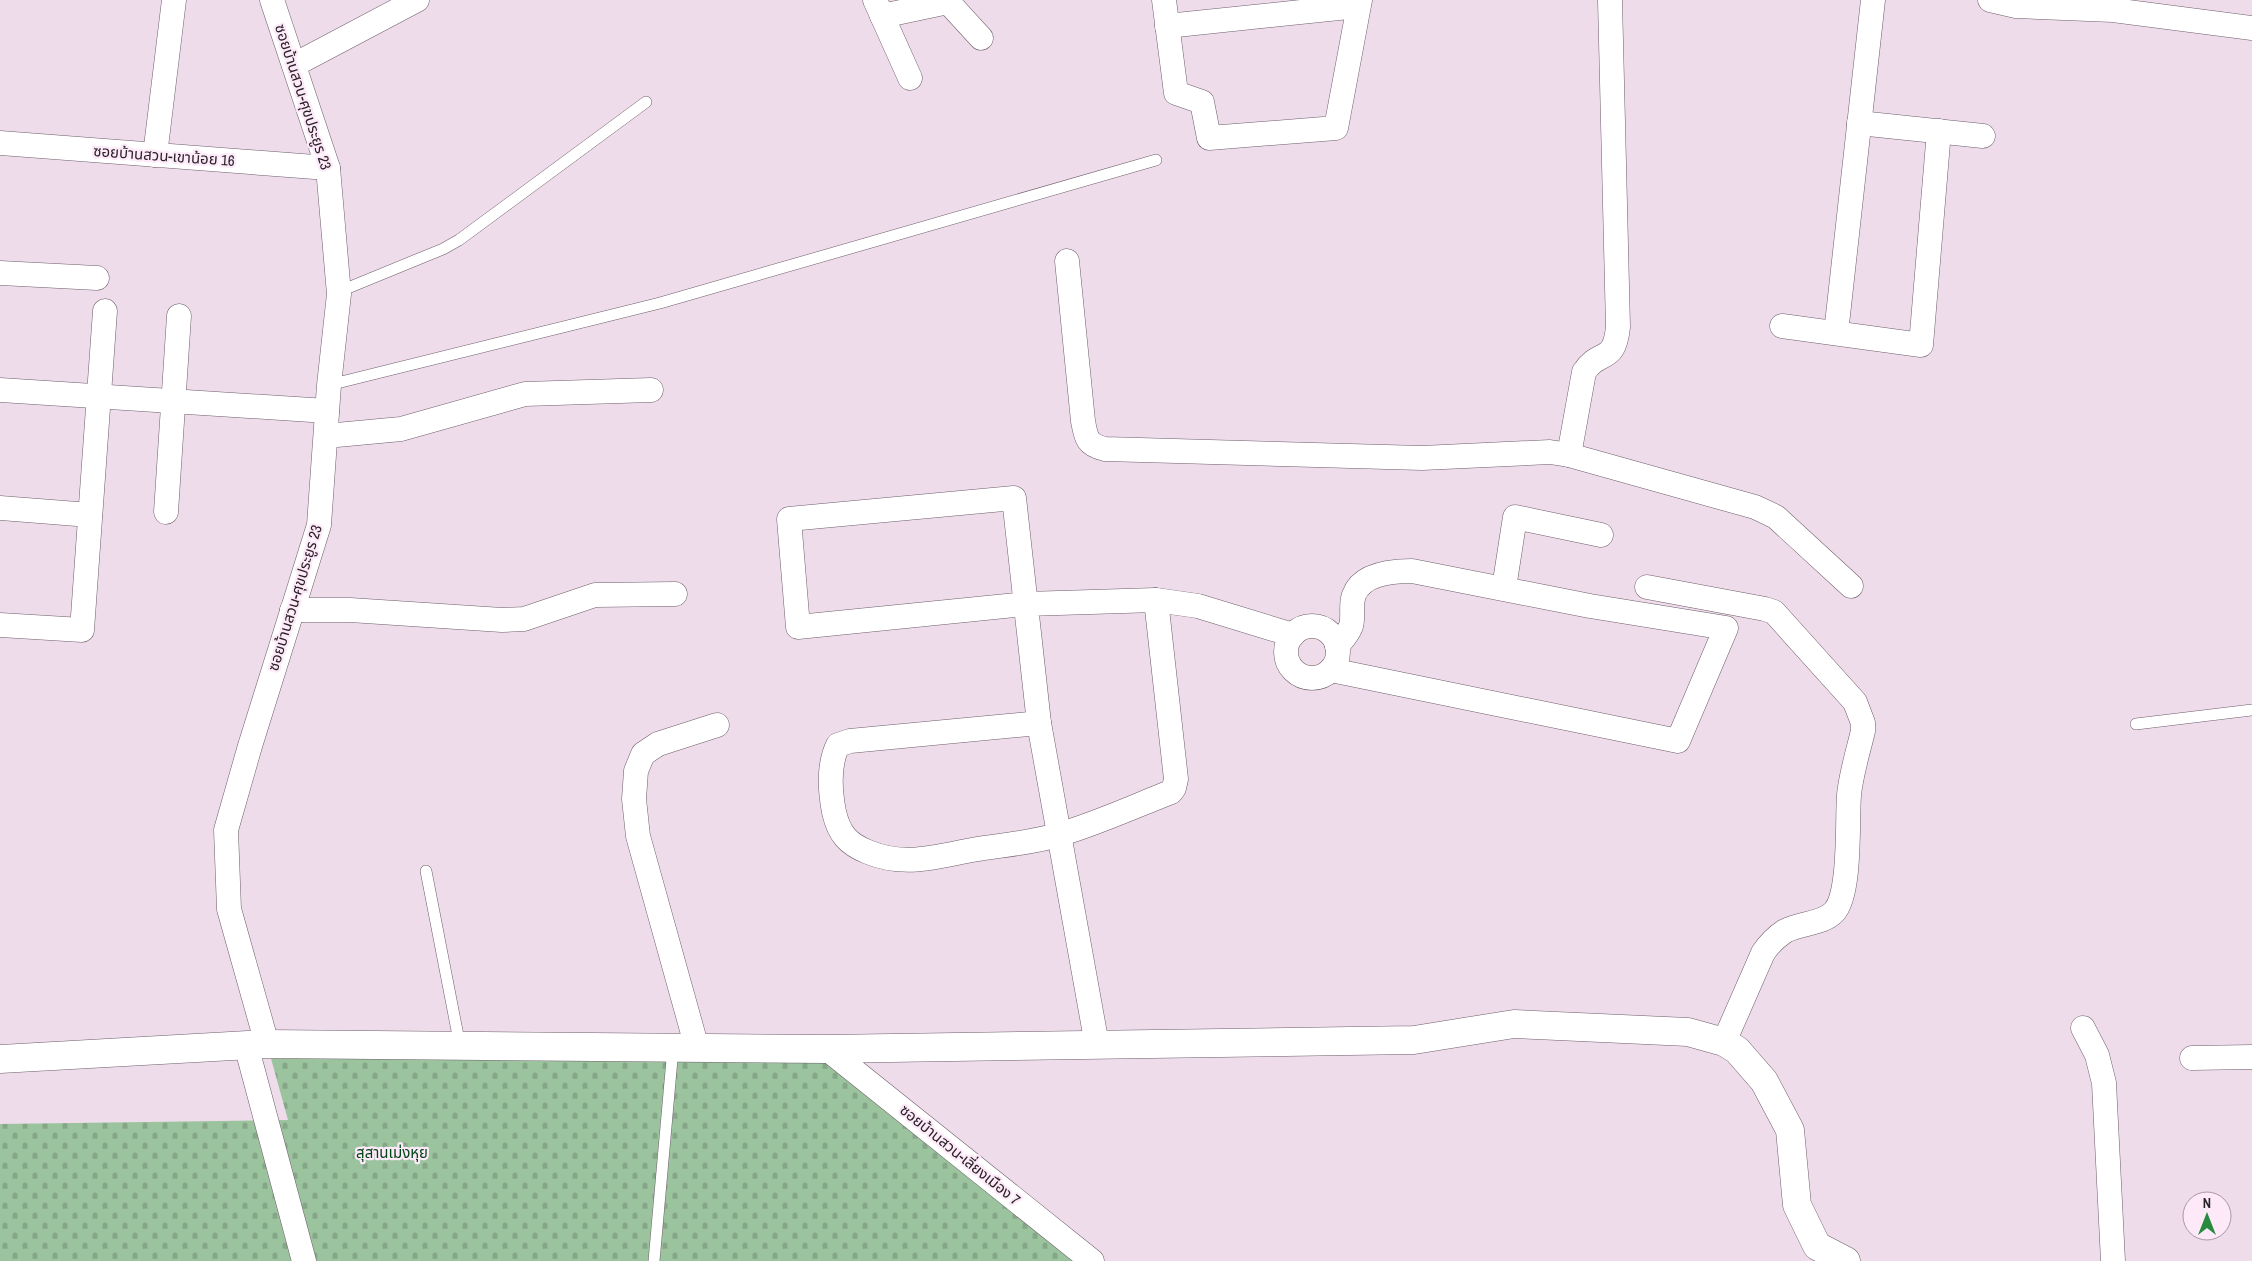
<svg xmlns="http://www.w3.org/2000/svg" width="2252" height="1261" viewBox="0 0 2252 1261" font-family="'Archivo Narrow','Noto Sans Thai',sans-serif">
  <defs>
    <pattern id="cemetery-stones" width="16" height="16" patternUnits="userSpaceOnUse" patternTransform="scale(1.25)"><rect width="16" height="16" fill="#9ac39e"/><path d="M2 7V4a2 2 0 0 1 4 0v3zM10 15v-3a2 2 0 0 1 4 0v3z" fill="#85a788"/></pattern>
  </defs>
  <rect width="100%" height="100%" fill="#efdceb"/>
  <polygon fill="url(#cemetery-stones)" points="267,1044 827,1049 1092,1261 0,1261 0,1124 288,1120"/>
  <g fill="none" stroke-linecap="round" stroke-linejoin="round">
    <g stroke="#6e5e6a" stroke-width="12">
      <g id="lane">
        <polyline points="338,292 443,249 459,240 646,102"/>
        <polyline points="329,385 660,303 1156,160"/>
        <polyline points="2136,724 2252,710"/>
        <polyline points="426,871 460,1046"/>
        <polyline points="654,1261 673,1048"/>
      </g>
    </g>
    <g stroke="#6e5e6a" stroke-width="25">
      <g id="street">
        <polyline points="875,0 910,78"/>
        <polyline points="1164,0 1176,93 1202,102 1209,138 1336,128 1360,0"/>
        <polyline points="1990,0 2016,6 2113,10 2252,28"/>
        <polyline points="882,16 948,2 981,38"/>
        <polyline points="1167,26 1358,6"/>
        <polyline points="294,65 417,0"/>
        <polyline points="1859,123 1983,136"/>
        <polyline points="0,143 328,168"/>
        <polyline points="155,155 174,0"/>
        <path d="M1067 261 1083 421C1086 438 1087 445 1105 449L1422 458 1550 452 1569 455 1755 507 1776 517 1851 586"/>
        <polyline points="0,273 97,278"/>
        <polyline points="1782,326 1921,345 1939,131"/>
        <polyline points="1836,333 1873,0"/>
        <polyline points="0,390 327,411"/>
        <polyline points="326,436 401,429 525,394 651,390"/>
        <path d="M1569 455 1584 372C1600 348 1614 365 1618 327L1610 0"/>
        <polyline points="0,508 90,515"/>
        <polyline points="166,512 179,316"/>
        <path d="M1647 587 1765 609 1774 612 1855 702 1863 723V731C1858 752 1851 774 1849 795 1847 821 1851 894 1834 912 1823 924 1800 923 1785 931 1776 937 1769 944 1763 953L1724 1042"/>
        <polyline points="1504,588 1515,517 1601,535"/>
        <polyline points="292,610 350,610 502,620 524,619 595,595 675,594"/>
        <polyline points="0,625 82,630 105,311"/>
        <circle cx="1312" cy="652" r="26"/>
        <path d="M1331 670 1678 741 1726 628 1590 606 1412 571C1393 571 1362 573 1354 595 1350 605 1354 616 1351 626 1348 634 1342 640 1337 646"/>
        <path d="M1039 723 850 741 838 745C828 765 830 791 834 812 839 834 848 844 868 852 904 867 935 857 972 850 1001 845 1033 843 1061 834 1098 823 1135 806 1171 792L1174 788 1176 779 1156 600"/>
        <polyline points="2083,1028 2097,1055 2104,1083 2113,1261"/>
        <polyline points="267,1044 229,909 226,830 250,746 319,525 329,385 339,294 328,168 272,0"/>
        <polyline points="246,1045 304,1261"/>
        <polyline points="1097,1045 1039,723 1014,498 789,519 798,627 1026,604 1156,600 1198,606 1293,635"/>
        <polyline points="697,1048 638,836 634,799 636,771 643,754 658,744 717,725"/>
        <polyline points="827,1049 1092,1261"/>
        <polyline points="2192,1058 2252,1057"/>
      </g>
    </g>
    <g stroke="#6e5e6a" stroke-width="29">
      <polyline id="secondary" points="0,1059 267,1044 827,1049 1414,1040 1514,1024 1688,1032 1724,1042 1737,1050 1764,1081 1790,1130 1797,1205 1817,1246 1846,1261"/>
    </g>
    <use href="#lane" stroke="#fff" stroke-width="11"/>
    <use href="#street" stroke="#fff" stroke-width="24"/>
    <use href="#secondary" stroke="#fff" stroke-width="28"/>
  </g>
  <g text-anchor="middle" stroke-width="4.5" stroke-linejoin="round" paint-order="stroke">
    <g font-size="15" fill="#282227" stroke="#fde9f8">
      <text transform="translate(303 97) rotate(72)" y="5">ซอยบ้านสวน-ศุขประยูร 23</text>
      <text transform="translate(164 156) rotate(4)" y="5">ซอยบ้านสวน-เขาน้อย 16</text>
      <text transform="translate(295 598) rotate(-73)" y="5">ซอยบ้านสวน-ศุขประยูร 23</text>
      <text transform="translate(960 1155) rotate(39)" y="5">ซอยบ้านสวน-เลี่ยงเมือง 7</text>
    </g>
    <g font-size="15" fill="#004516" stroke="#fde9f8">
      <text x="392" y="1158">สุสานเม่งหุย</text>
    </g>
  </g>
  <g transform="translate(2207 1216)"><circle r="24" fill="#fde9f8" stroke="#a899a4"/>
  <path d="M0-4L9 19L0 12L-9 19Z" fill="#268a3f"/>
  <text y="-8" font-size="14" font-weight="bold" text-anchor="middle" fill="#282227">N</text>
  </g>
</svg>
